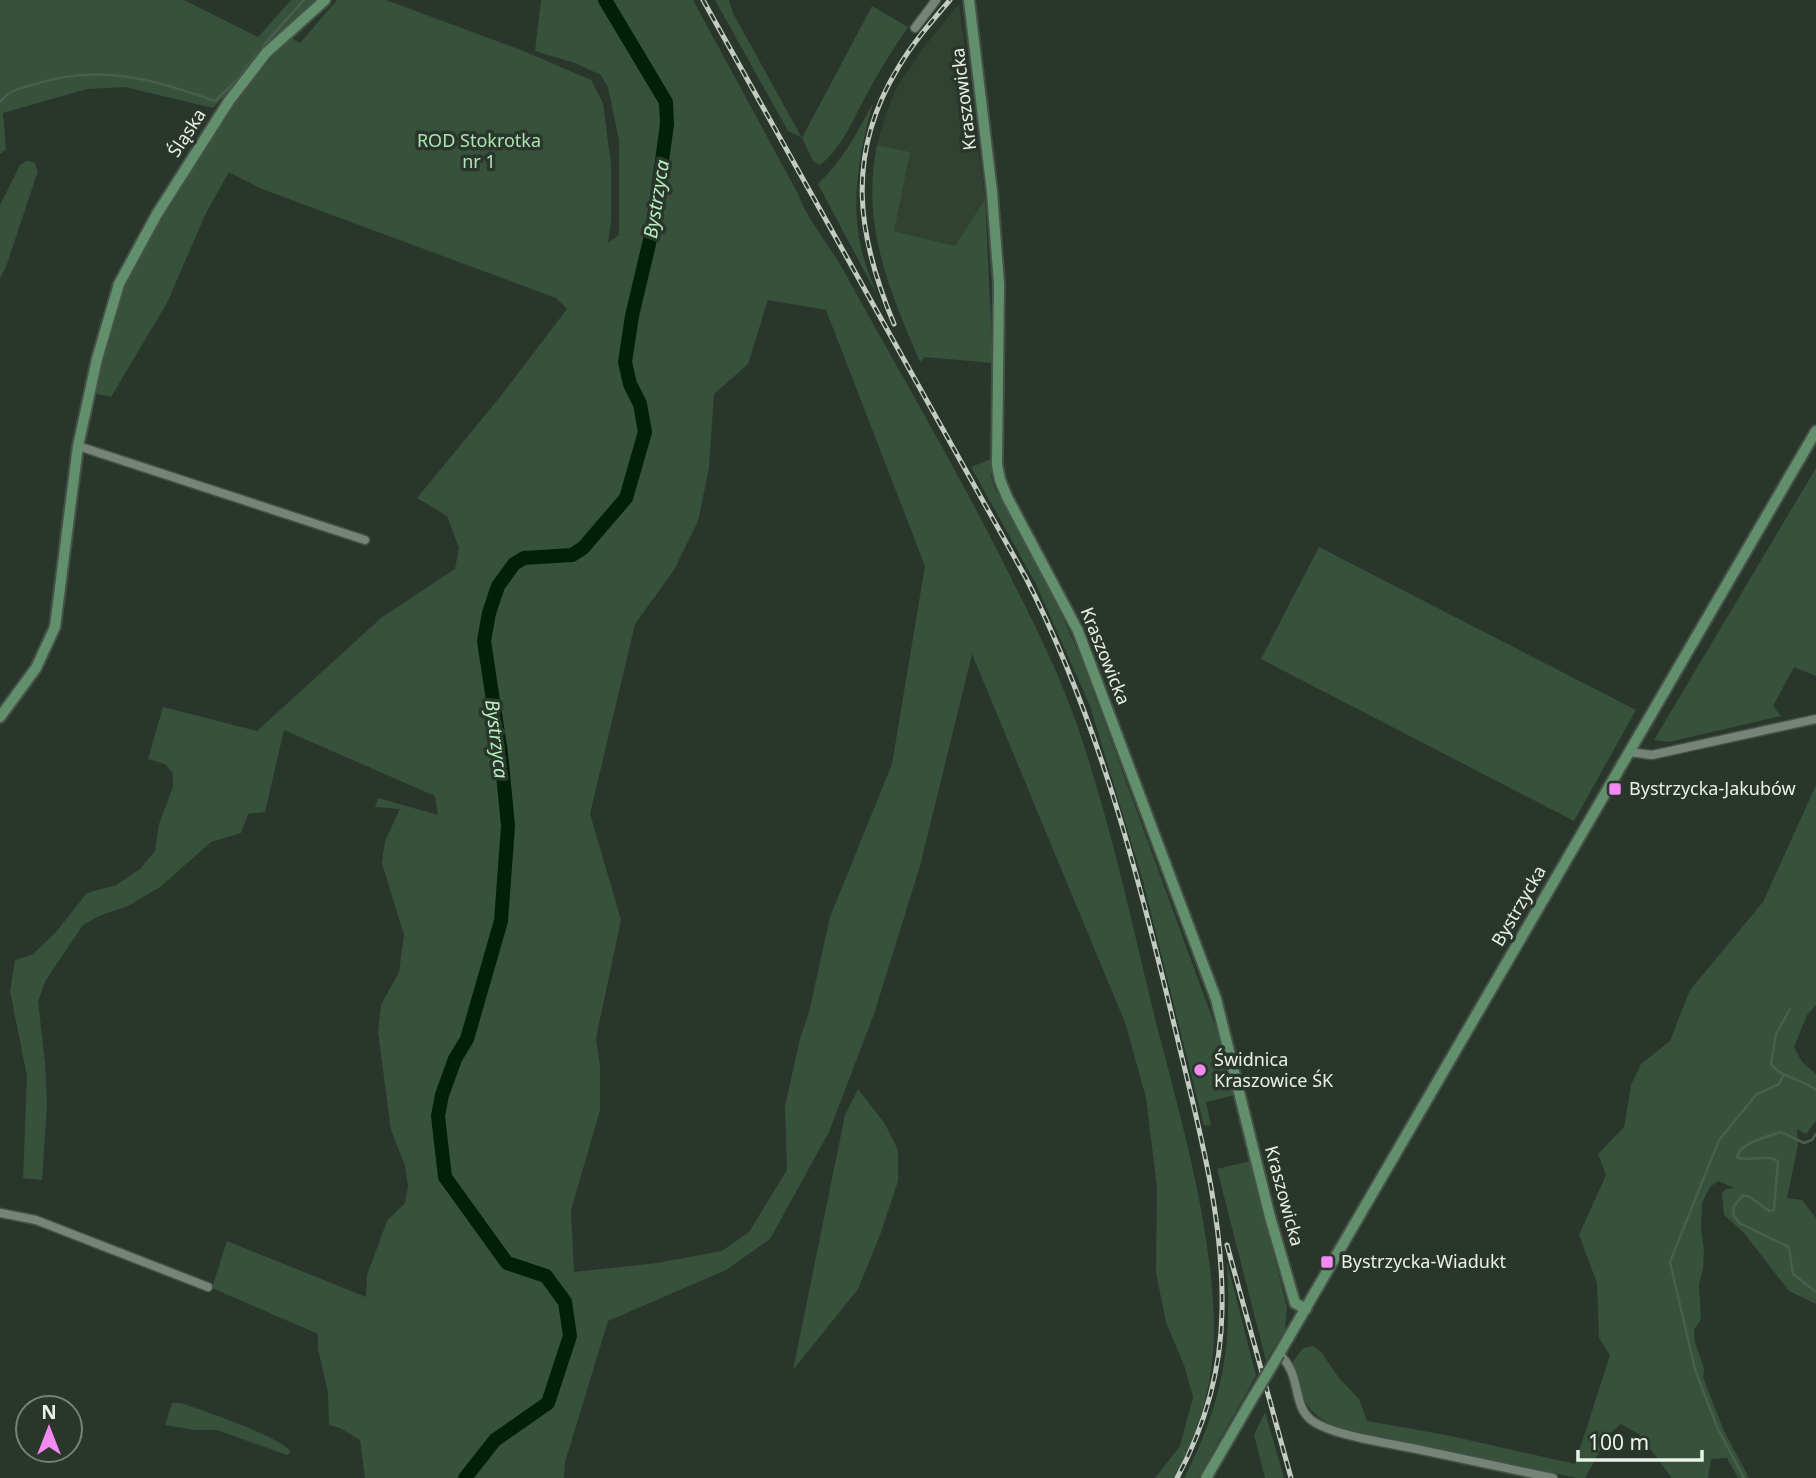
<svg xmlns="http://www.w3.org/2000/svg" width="1816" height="1478" viewBox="0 0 1816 1478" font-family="'Noto Sans',sans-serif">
  <rect width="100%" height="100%" fill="#2a362c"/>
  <polygon fill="#314233" points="959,4 985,199 955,246 893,231 910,152 877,145 886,113 897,87 922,50"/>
  <g fill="#37523b" fill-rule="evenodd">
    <polygon points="0,0 184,0 258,37 291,0 319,0 257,53 225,99 222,98 213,108 125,87 87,89 3,113 6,150 0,154"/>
    <path d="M337 0H386L521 50 591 80 603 103 611 165V221L608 243 619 235V140L608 87 601 75 575 63 535 51 541 0H693L797 192C808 222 831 246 846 275 896 366 949 456 996 548 1025 606 1056 664 1077 725 1111 823 1132 926 1157 1026 1182 1123 1212 1226 1214 1326 1215 1379 1200 1432 1174 1478H1155L1180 1446 1193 1397 1184 1365 1166 1322 1156 1273 1157 1187 1146 1098 1126 1025 972 654 920 866 874 1014 829 1132 770 1239 726 1270 608 1321 565 1462 564 1478H365L360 1440 340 1428 329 1425 328 1392 318 1349V1334L212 1288 227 1241 366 1297 367 1275 387 1221 405 1203 408 1186 405 1165 391 1130 378 1032 381 1005 399 972 404 935 382 863 385 841 400 809 375 807 378 798 438 815 435 796 284 730 265 812 248 814 241 833 211 842 160 887 126 907 101 915 83 925 46 980 38 1001 45 1063 47 1105 42 1180 23 1178 27 1076 10 991 15 960 32 955 56 932 87 893 116 885 140 869 155 851 159 824 173 787V773L165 764 148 759 163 707 257 731 381 618 455 569 459 548 447 516 417 498 500 397 567 309 556 298 262 189 229 172 206 213 167 303 111 397 94 393C102 362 109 331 120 301 137 253 167 208 194 165 223 121 252 74 291 38L300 43ZM768 300 826 310 925 566 892 764 830 917 809 1012 800 1039 785 1106 787 1170 749 1232 722 1251 657 1263 574 1272 571 1210 600 1110V1067L596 1038 621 920 590 814 635 624 674 570 698 521 709 468 714 394 748 364Z"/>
    <path d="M715 0H729L733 13 802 138 872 6 908 27C894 48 880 69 868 92 854 117 843 147 820 165L813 161 802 138 788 131Z"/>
    <path d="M873 103C860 150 850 199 861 247 864 263 871 278 876 293L818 184C843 160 857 133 873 103Z"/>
    <path d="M877 145 910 152 894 231 955 246 985 199 993 363 925 357 920 362C889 289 861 226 877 145Z"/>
    <polygon points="27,161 34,162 38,171 6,267 0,278 0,205 20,165"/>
    <polygon points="991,459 991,475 994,487 1048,585 1081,658 1218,1034 1235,1095 1206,1102 1211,1125 1204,1126 1143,881 1090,706 1036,584 971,467"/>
    <polygon points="1816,468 1816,676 1794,667 1773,706 1781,716 1669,742 1654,740"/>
    <polygon points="1319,547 1636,710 1574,821 1261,659"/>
    <path d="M1816 785V1005L1807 1015 1794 1047 1802 1062 1816 1074V1121L1806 1134 1797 1129 1798 1145 1787 1198 1802 1200 1816 1218V1304L1789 1291 1744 1233 1724 1215 1722 1194 1726 1189 1735 1188 1718 1181 1710 1187 1702 1203 1701 1228 1704 1251 1703 1269 1699 1285 1701 1319 1694 1330 1695 1342 1704 1369 1703 1377 1724 1431 1749 1478H1738L1727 1458 1711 1459 1708 1478H1672L1639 1434 1621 1424 1609 1434 1585 1478H1577L1339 1428C1303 1412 1302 1398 1293 1361L1303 1348 1313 1346 1321 1352 1339 1378 1359 1399 1367 1421 1446 1435 1575 1464 1610 1355 1599 1338 1597 1283 1579 1235 1606 1175 1598 1154 1624 1127 1631 1085 1641 1064 1670 1041 1690 990 1763 902Z"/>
    <polygon points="858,1089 885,1124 898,1150 898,1181 880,1235 858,1289 793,1370 845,1115"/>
    <polygon points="1250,1161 1287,1307 1285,1330 1266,1361 1217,1169"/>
    <path d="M1227 1262 1256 1376 1198 1478H1184C1207 1435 1223 1387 1227 1338 1229 1313 1228 1288 1227 1262Z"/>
    <path d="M172 1403H181C201 1410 282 1437 291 1452L287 1455 217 1430H194L165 1425Z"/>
    <polygon points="1265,1412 1284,1478 1265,1478 1254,1435"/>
  </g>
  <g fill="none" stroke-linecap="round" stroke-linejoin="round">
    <g stroke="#475f4c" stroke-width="2.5">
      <polyline points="263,46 304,0"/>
      <path d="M0 102C9 90 18 89 32 85 99 63 152 79 215 101L238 79 257 54"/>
      <path d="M1790 1009 1776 1034 1771 1064C1781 1078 1802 1079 1816 1090"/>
      <path d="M1816 1134 1812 1140 1804 1143 1781 1132C1767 1137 1741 1142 1737 1157 1750 1163 1764 1153 1778 1161L1774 1210 1769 1211 1750 1197 1743 1195 1734 1206 1733 1214 1739 1223 1789 1247 1793 1274 1816 1292"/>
      <polyline points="1744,1478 1717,1427 1695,1369 1670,1262 1719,1140 1756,1095 1779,1084 1784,1074"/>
    </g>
    <polyline stroke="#012008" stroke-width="14" points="465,1478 495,1440 548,1403 570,1336 565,1302 546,1276 507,1263 445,1177 438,1116 442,1095 455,1059 467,1039 501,921 508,826 501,753 484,641 489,613 498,586 514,564 524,558 572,555 583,548 626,498 645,432 640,404 630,384 625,362 632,316 653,227 667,124 666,102 605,0"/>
    <g stroke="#465147" stroke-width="11">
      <g id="street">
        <polyline points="915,28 936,0"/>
        <polyline points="78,446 365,540"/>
        <polyline points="1629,752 1652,755 1816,719"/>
        <polyline points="0,1213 36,1220 208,1287"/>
        <path d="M1279 1354C1302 1375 1292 1403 1310 1419 1329 1435 1387 1443 1412 1448 1459 1458 1506 1468 1553 1478"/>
      </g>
    </g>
    <g stroke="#465147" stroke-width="14">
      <g id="secondary">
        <polyline points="969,0 992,192 999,284 997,465 1000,480 1007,497 1078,631 1216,999 1270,1217 1295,1303 1306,1309"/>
        <polyline points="0,717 36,668 55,627 78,446 97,359 119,284 157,214 229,101 266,53 325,0"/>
        <polyline points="1279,1354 1816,431"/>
        <polyline points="1206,1478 1252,1399"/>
      </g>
    </g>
    <use href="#street" stroke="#768477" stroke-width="8"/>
    <use href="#secondary" stroke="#62906c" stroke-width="10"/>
    <g stroke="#c3ccc3" stroke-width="5">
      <g id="rail">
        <path d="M703 0 1026 578C1101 725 1141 885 1179 1045 1200 1132 1224 1221 1222 1311 1221 1370 1205 1426 1177 1478"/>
        <path d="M894 324C857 235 845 155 898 68 912 44 931 22 950 0"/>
        <polyline points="1227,1245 1291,1478"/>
      </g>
    </g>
    <use href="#rail" stroke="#2a362c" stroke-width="2.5" stroke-dasharray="8" stroke-linecap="butt"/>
    <g stroke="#465147" stroke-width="14" stroke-linecap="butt">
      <polyline id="secondary-bridge" points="1252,1399 1279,1354"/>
    </g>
    <use href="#secondary-bridge" stroke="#62906c" stroke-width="10"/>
  </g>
  <g fill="#f38af1" stroke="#2a362c" stroke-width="2.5">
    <rect x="1608" y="782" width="14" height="14" rx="3.5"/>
    <circle cx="1200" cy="1070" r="7"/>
    <rect x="1320" y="1255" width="14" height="14" rx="3.5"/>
  </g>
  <g text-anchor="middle" stroke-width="7" stroke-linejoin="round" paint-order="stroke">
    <g font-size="18" fill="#e9f1e9" stroke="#2a362c">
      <text transform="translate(964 99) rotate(-97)" y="6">Kraszowicka</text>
      <text transform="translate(187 133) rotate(-57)" y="6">Śląska</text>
      <text transform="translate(1105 656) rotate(68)" y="6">Kraszowicka</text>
      <text transform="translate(1519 906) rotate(-60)" y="6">Bystrzycka</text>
      <text transform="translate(1284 1196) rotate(75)" y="6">Kraszowicka</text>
    </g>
    <g font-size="18" fill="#abe3b1" stroke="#2a362c">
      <text x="479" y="147">ROD Stokrotka<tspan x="479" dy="21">nr 1</tspan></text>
    </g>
    <g font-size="18" fill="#e9f1e9" stroke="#2a362c" text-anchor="start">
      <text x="1629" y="795">Bystrzycka-Jakubów</text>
      <text x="1214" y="1066">Świdnica<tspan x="1214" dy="21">Kraszowice ŚK</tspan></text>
      <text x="1341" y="1268">Bystrzycka-Wiadukt</text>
    </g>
    <g font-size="19" font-style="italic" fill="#b8f1bf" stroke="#2a362c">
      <text transform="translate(656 199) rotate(-81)" y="7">Bystrzyca</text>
      <text transform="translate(497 739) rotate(83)" y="7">Bystrzyca</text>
    </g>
  </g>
  <g transform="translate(49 1429)"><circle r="33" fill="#2a362c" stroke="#768178" stroke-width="2"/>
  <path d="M0-5L12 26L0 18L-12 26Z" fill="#f38af1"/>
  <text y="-10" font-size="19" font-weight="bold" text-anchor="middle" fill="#e9f1e9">N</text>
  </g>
  <path d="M1578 1450v10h124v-10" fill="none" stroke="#e9f1e9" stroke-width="3.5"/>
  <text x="1588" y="1450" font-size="21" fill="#e9f1e9" stroke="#2a362c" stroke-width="5" paint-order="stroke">100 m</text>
</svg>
